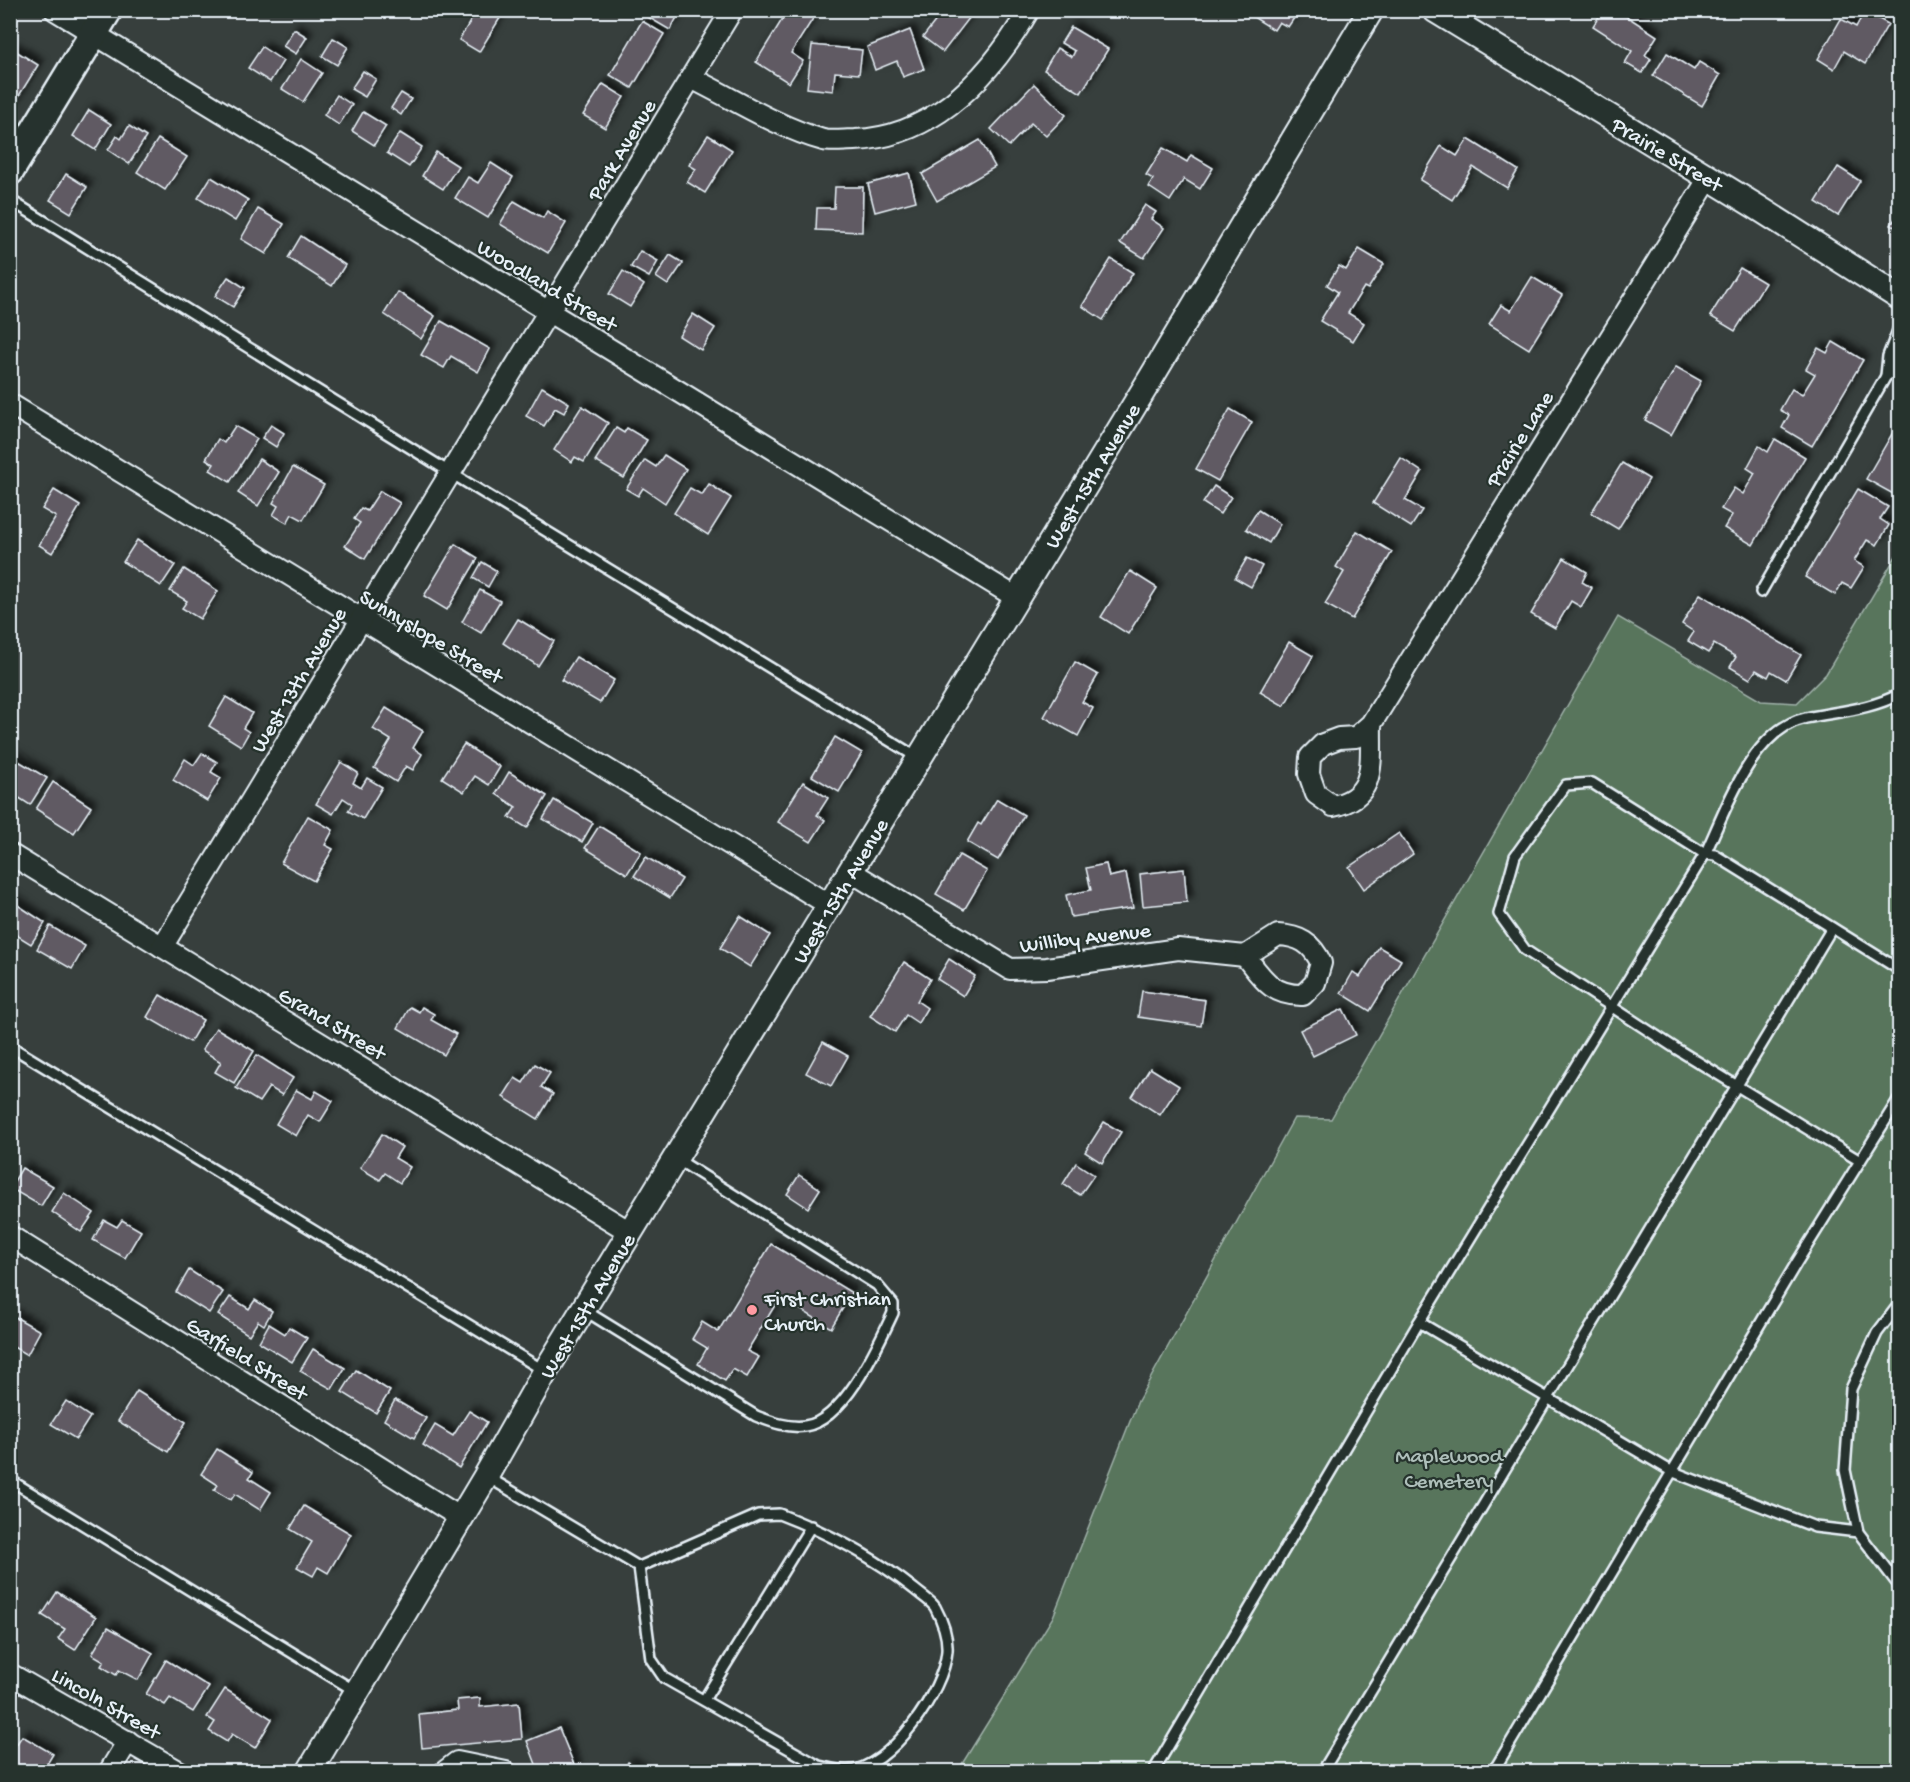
<svg xmlns="http://www.w3.org/2000/svg" width="1910" height="1782" viewBox="0 0 1910 1782" font-family="'Gochi Hand',sans-serif">
  <defs>
    <filter id="shadow"><feDropShadow dx="5.5" dy="-5.5" stdDeviation="3" flood-color="#0009"/></filter>
  </defs>
  <rect width="100%" height="100%" fill="#373f3d"/>
  <filter id="ink" filterUnits="userSpaceOnUse"><feTurbulence type="fractalNoise" baseFrequency=".0167" numOctaves="2"/><feDisplacementMap in="SourceGraphic" scale="12" xChannelSelector="R" yChannelSelector="G"/><feConvolveMatrix kernelMatrix="1 2 1 2 8 2 1 2 1" color-interpolation-filters="sRGB"/></filter>
  <g filter="url(#ink)">
    <polygon fill="#58745c" stroke="#a0b2aa" stroke-width="1.5" points="1899,551 1899,1771 957,1772 1053,1617 1138,1401 1294,1118 1331,1119 1618,617 1761,701 1797,703 1826,674"/>
    <g fill="#605a63" stroke="#e8f1f8" stroke-width="1.5" filter="url(#shadow)">
      <polygon points="477,10 505,10 479,52 459,40"/>
      <polygon points="636,10 681,10 670,30"/>
      <polygon points="788,10 805,10 814,17 791,53 803,61 789,83 756,62"/>
      <polygon points="944,10 961,10 970,17 943,52 923,37"/>
      <polygon points="1242,10 1296,10 1298,12 1288,27 1279,22 1274,30"/>
      <polygon points="1603,10 1617,10 1657,36 1645,55 1651,59 1642,73 1625,63 1632,51 1593,26"/>
      <polygon points="1865,11 1888,24 1865,64 1844,51 1834,69 1818,59 1841,19 1856,27"/>
      <polygon points="642,21 664,34 632,88 610,75"/>
      <polygon points="1071,27 1108,49 1081,93 1044,70 1057,48 1072,57 1075,51 1061,43"/>
      <polygon points="294,29 307,37 296,54 283,46"/>
      <polygon points="910,30 924,69 903,77 897,61 875,70 867,47"/>
      <polygon points="333,38 348,47 337,65 322,56"/>
      <polygon points="812,45 862,50 859,74 835,72 833,91 807,88"/>
      <polygon points="262,47 283,61 270,82 248,68"/>
      <polygon points="11,48 38,65 10,110 10,50"/>
      <polygon points="1667,53 1694,70 1699,62 1720,75 1702,106 1653,76"/>
      <polygon points="301,59 322,73 303,102 282,89"/>
      <polygon points="363,71 376,79 365,97 351,89"/>
      <polygon points="603,84 624,97 605,128 583,115"/>
      <polygon points="1034,84 1066,115 1046,136 1031,123 1009,146 991,129"/>
      <polygon points="401,93 411,99 401,115 391,108"/>
      <polygon points="337,95 352,105 339,125 324,115"/>
      <polygon points="89,110 111,124 95,150 73,136"/>
      <polygon points="363,112 386,126 374,145 352,131"/>
      <polygon points="129,126 146,137 129,164 108,150 117,136 121,139"/>
      <polygon points="400,133 422,147 409,167 387,153"/>
      <polygon points="708,135 732,150 705,193 687,182 696,169 689,165"/>
      <polygon points="158,139 187,157 165,190 137,172"/>
      <polygon points="1468,139 1518,170 1507,188 1473,167 1452,200 1420,180 1441,146 1457,156"/>
      <polygon points="980,140 995,167 937,201 922,174"/>
      <polygon points="1163,148 1187,162 1191,155 1213,168 1200,189 1184,179 1170,201 1149,187 1153,179 1146,175"/>
      <polygon points="436,152 458,166 443,189 422,176"/>
      <polygon points="491,163 513,177 488,218 455,198 468,177 478,183"/>
      <polygon points="1838,167 1860,181 1838,216 1816,202"/>
      <polygon points="909,173 916,201 875,212 868,184"/>
      <polygon points="66,174 87,187 71,213 50,200"/>
      <polygon points="211,177 248,200 235,221 198,198"/>
      <polygon points="835,187 863,187 862,232 816,230 817,208 834,208"/>
      <polygon points="514,201 543,218 547,211 566,223 548,253 500,224"/>
      <polygon points="1145,205 1156,212 1151,219 1164,228 1144,258 1120,243"/>
      <polygon points="258,209 284,224 266,254 241,239"/>
      <polygon points="1900,211 1900,230 1891,225"/>
      <polygon points="301,236 345,265 332,286 288,258"/>
      <polygon points="1359,249 1384,264 1368,289 1364,287 1348,313 1364,323 1353,341 1320,321 1338,292 1327,285 1339,266 1346,270"/>
      <polygon points="640,251 658,261 649,277 631,267"/>
      <polygon points="670,255 683,263 668,285 656,277"/>
      <polygon points="1111,259 1133,273 1103,320 1082,306"/>
      <polygon points="1740,268 1765,283 1735,331 1710,316"/>
      <polygon points="623,271 644,285 630,307 609,294"/>
      <polygon points="228,277 245,288 233,307 215,296"/>
      <polygon points="1532,277 1562,295 1529,349 1489,324 1501,305 1511,311"/>
      <polygon points="398,292 435,316 421,339 384,314"/>
      <polygon points="693,314 715,328 701,350 679,336"/>
      <polygon points="441,321 490,349 478,372 451,356 444,368 421,355"/>
      <polygon points="1833,342 1863,360 1812,446 1782,428 1789,415 1780,410 1792,389 1802,395 1815,374 1806,369 1818,348 1827,353"/>
      <polygon points="1676,367 1701,381 1671,435 1645,420"/>
      <polygon points="542,387 569,403 564,413 555,408 544,426 526,416"/>
      <polygon points="582,406 608,423 584,462 575,457 572,462 554,450"/>
      <polygon points="1230,409 1252,422 1218,481 1196,469"/>
      <polygon points="1900,420 1900,487 1895,495 1866,479"/>
      <polygon points="271,425 284,433 276,447 262,438"/>
      <polygon points="235,426 257,439 230,482 210,470 214,464 206,459 218,439 224,443"/>
      <polygon points="616,428 624,433 627,428 647,440 624,478 595,461"/>
      <polygon points="1775,439 1805,457 1753,545 1724,528 1732,515 1721,509 1734,488 1743,494 1755,473 1747,468 1759,446 1768,452"/>
      <polygon points="664,455 686,469 665,503 643,488 638,496 626,489 645,460 656,467"/>
      <polygon points="1401,458 1422,472 1405,500 1422,510 1411,527 1373,503"/>
      <polygon points="259,459 279,472 258,506 238,493"/>
      <polygon points="1622,463 1649,479 1618,529 1591,513"/>
      <polygon points="293,467 324,485 303,520 292,514 287,523 273,515 278,506 273,503"/>
      <polygon points="709,484 731,498 708,535 674,513 690,488 702,495"/>
      <polygon points="1214,486 1231,497 1220,514 1203,503"/>
      <polygon points="1858,489 1888,507 1880,519 1889,525 1877,545 1867,540 1854,561 1864,567 1851,588 1842,583 1835,595 1805,577"/>
      <polygon points="54,490 80,506 52,553 39,545 56,517 42,509"/>
      <polygon points="380,491 400,503 365,559 345,546 360,523 354,519 361,508 367,511"/>
      <polygon points="1258,510 1280,524 1269,543 1246,529"/>
      <polygon points="1357,531 1392,552 1352,619 1325,604 1344,572 1336,567"/>
      <polygon points="137,540 175,565 161,586 123,562"/>
      <polygon points="455,544 478,558 447,610 424,596"/>
      <polygon points="1247,558 1262,566 1251,587 1235,578"/>
      <polygon points="1564,558 1587,572 1582,582 1592,588 1581,607 1571,601 1555,628 1531,614"/>
      <polygon points="482,562 497,571 488,587 473,578"/>
      <polygon points="184,569 218,591 200,619 182,608 187,601 170,591"/>
      <polygon points="1130,571 1157,588 1128,634 1101,617"/>
      <polygon points="480,590 500,601 481,633 462,622"/>
      <polygon points="1700,594 1801,655 1786,680 1771,671 1768,677 1756,670 1750,679 1730,667 1736,657 1714,644 1708,653 1688,641 1694,632 1682,624"/>
      <polygon points="518,619 554,641 538,666 503,643"/>
      <polygon points="1289,642 1313,656 1284,706 1260,692"/>
      <polygon points="576,657 614,680 600,703 561,680"/>
      <polygon points="1075,662 1098,675 1082,702 1093,708 1078,736 1044,717"/>
      <polygon points="226,697 252,713 243,728 249,732 241,746 209,726"/>
      <polygon points="386,708 423,731 413,748 422,754 413,770 406,766 396,782 374,768 391,740 373,729"/>
      <polygon points="835,737 862,753 839,792 812,776"/>
      <polygon points="464,744 500,767 489,785 475,776 464,792 442,778"/>
      <polygon points="202,753 217,762 211,772 221,778 207,801 173,780 185,759 194,765"/>
      <polygon points="10,756 47,778 30,805 10,792"/>
      <polygon points="341,762 358,773 353,783 361,788 367,778 382,787 363,819 348,811 352,804 343,798 333,814 316,804"/>
      <polygon points="509,772 547,796 527,828 509,817 516,807 496,794"/>
      <polygon points="53,782 91,807 74,833 36,809"/>
      <polygon points="803,782 828,798 817,815 825,820 811,842 778,822"/>
      <polygon points="997,799 1024,815 998,860 967,842 978,823 981,825"/>
      <polygon points="554,800 593,823 582,842 543,819"/>
      <polygon points="308,816 333,830 325,845 333,849 314,881 281,863"/>
      <polygon points="599,826 641,852 627,874 585,848"/>
      <polygon points="1399,833 1413,854 1364,889 1349,867"/>
      <polygon points="959,855 987,871 964,910 936,894"/>
      <polygon points="646,857 682,879 670,898 634,876"/>
      <polygon points="1106,864 1109,877 1126,873 1133,908 1071,917 1066,895 1091,890 1086,868"/>
      <polygon points="1184,869 1187,902 1143,906 1140,874"/>
      <polygon points="10,900 45,923 31,944 10,931"/>
      <polygon points="740,916 770,935 750,967 720,948"/>
      <polygon points="50,926 85,946 72,969 37,949"/>
      <polygon points="1379,947 1401,960 1370,1011 1341,993 1353,972 1360,977"/>
      <polygon points="949,959 975,976 963,996 937,979"/>
      <polygon points="904,962 930,979 917,1001 927,1008 918,1023 906,1015 895,1032 870,1016"/>
      <polygon points="1142,991 1205,1000 1201,1026 1138,1017"/>
      <polygon points="160,995 203,1020 190,1042 147,1017"/>
      <polygon points="410,1007 419,1012 422,1007 434,1014 431,1020 456,1034 444,1055 398,1028"/>
      <polygon points="1343,1009 1356,1035 1313,1056 1300,1030"/>
      <polygon points="216,1028 254,1051 234,1083 215,1072 221,1062 202,1050"/>
      <polygon points="823,1042 848,1056 831,1086 806,1073"/>
      <polygon points="257,1055 293,1078 282,1095 269,1087 259,1102 236,1088"/>
      <polygon points="535,1064 550,1073 541,1087 553,1094 538,1119 503,1097 515,1078 523,1083"/>
      <polygon points="1150,1068 1179,1086 1160,1115 1132,1097"/>
      <polygon points="296,1090 312,1099 316,1091 333,1101 320,1122 308,1115 296,1136 276,1124"/>
      <polygon points="1104,1122 1121,1132 1102,1163 1085,1152"/>
      <polygon points="382,1134 402,1147 395,1158 410,1167 400,1183 385,1173 380,1180 360,1168"/>
      <polygon points="1076,1163 1094,1175 1080,1195 1063,1184"/>
      <polygon points="22,1168 53,1186 41,1206 10,1188"/>
      <polygon points="799,1175 820,1189 808,1208 787,1194"/>
      <polygon points="64,1193 94,1213 81,1232 52,1212"/>
      <polygon points="104,1220 117,1227 122,1220 141,1231 125,1258 93,1240"/>
      <polygon points="771,1244 852,1293 831,1328 780,1297 747,1351 759,1357 747,1377 733,1369 725,1381 698,1364 707,1348 692,1339 702,1322 718,1332"/>
      <polygon points="189,1270 223,1292 209,1313 176,1292"/>
      <polygon points="230,1297 249,1309 255,1300 272,1311 264,1325 258,1321 249,1335 218,1315"/>
      <polygon points="10,1314 40,1331 27,1355 10,1345"/>
      <polygon points="269,1324 285,1334 289,1327 307,1338 292,1362 259,1342"/>
      <polygon points="313,1349 345,1368 332,1389 300,1371"/>
      <polygon points="356,1370 390,1391 376,1413 342,1392"/>
      <polygon points="137,1391 186,1422 168,1452 118,1421"/>
      <polygon points="395,1400 426,1418 414,1438 384,1420"/>
      <polygon points="66,1401 90,1417 76,1439 51,1424"/>
      <polygon points="469,1411 487,1422 459,1468 423,1445 435,1425 453,1436"/>
      <polygon points="217,1449 253,1472 249,1478 271,1492 260,1510 235,1494 231,1500 214,1490 218,1485 201,1474"/>
      <polygon points="304,1506 351,1534 328,1573 318,1567 313,1576 297,1567 312,1542 290,1529"/>
      <polygon points="57,1592 96,1617 75,1650 58,1639 65,1629 42,1615"/>
      <polygon points="108,1627 153,1653 138,1680 119,1670 116,1675 101,1666 104,1661 92,1654"/>
      <polygon points="166,1660 209,1687 193,1712 170,1698 165,1705 146,1694"/>
      <polygon points="225,1689 272,1719 255,1748 232,1734 227,1742 209,1731 215,1722 207,1717"/>
      <polygon points="480,1698 480,1707 519,1703 522,1739 422,1748 419,1714 458,1710 457,1700"/>
      <polygon points="559,1728 577,1772 539,1772 527,1741"/>
      <polygon points="22,1736 53,1754 42,1772 10,1772 10,1754"/>
      <polygon points="628,1762 644,1772 623,1772"/>
    </g>
    <g fill="none" stroke-linecap="round" stroke-linejoin="round">
      <g stroke="#e8f1f8" stroke-width="14">
        <g id="service">
          <polyline points="10,200 451,473 918,758"/>
          <polyline points="1886,376 1888,356 1900,325"/>
          <polyline points="1761,592 1886,376 1900,369"/>
          <polyline points="10,1046 543,1370"/>
          <polyline points="1860,1161 1675,1048 1525,950 1499,914 1515,856 1566,785 1592,783 1705,854 1715,855 1900,970"/>
          <polyline points="1900,1303 1877,1333 1851,1389 1845,1470 1858,1532 1900,1587"/>
          <path d="M584 1310 756 1416C772 1422 787 1428 805 1426 844 1421 878 1345 893 1313V1304L877 1285 675 1158"/>
          <polyline points="1419,1322 1671,1471 1815,1527 1858,1532"/>
          <polyline points="486,1476 639,1567"/>
          <polyline points="10,1480 355,1691"/>
          <path d="M779 1514C826 1532 874 1557 914 1589 921 1595 930 1600 935 1607 942 1620 948 1636 947 1651 944 1690 890 1770 847 1771 838 1771 828 1768 819 1766L664 1678 651 1659 639 1567 758 1515Z"/>
          <polyline points="704,1700 811,1526"/>
          <path d="M1153 1772 1419 1322 1705 854C1726 810 1752 729 1806 718 1839 711 1869 710 1900 694"/>
          <polyline points="1322,1772 1832,928"/>
          <polyline points="1493,1772 1797,1262 1900,1097"/>
        </g>
      </g>
      <g stroke="#e8f1f8" stroke-width="24">
        <g id="minor">
          <polyline points="55,10 1017,598"/>
          <path d="M691 78C734 99 777 127 823 140 832 142 845 140 855 140 935 137 991 75 1029 10"/>
          <polyline points="10,404 829,905"/>
          <path d="M1371 724C1370 761 1378 797 1333 806L1316 794 1309 774 1310 757 1323 744 1339 738 1356 737 1371 724 1709 178"/>
          <polyline points="10,854 630,1232"/>
          <polyline points="850,871 1010,969 1047,968 1178,949 1245,956"/>
          <path d="M1278 935C1299 936 1312 943 1321 963L1315 983 1303 995C1272 996 1262 978 1245 956Z"/>
          <polyline points="162,947 732,10"/>
          <polyline points="10,1236 461,1518"/>
          <polyline points="10,1674 180,1772"/>
          <polyline points="109,1772 128,1741"/>
          <polyline points="444,1772 457,1762 506,1772"/>
        </g>
      </g>
      <g stroke="#e8f1f8" stroke-width="28">
        <g id="tertiary">
          <polyline points="1435,10 1757,207 1900,298"/>
          <polyline points="309,1772 486,1476 545,1372 1151,378 1371,10"/>
        </g>
      </g>
      <g stroke="#e8f1f8" stroke-width="32">
        <polyline id="secondary" points="10,171 108,10"/>
      </g>
      <use href="#service" stroke="#26332d" stroke-width="9"/>
      <use href="#minor" stroke="#26332d" stroke-width="20"/>
      <use href="#tertiary" stroke="#26332d" stroke-width="24"/>
      <use href="#secondary" stroke="#26332d" stroke-width="27"/>
    </g>
  </g>
  <circle fill="#ff9aa2" stroke="#26332d" stroke-width="2" cx="752" cy="1310" r="6"/>
  <g text-anchor="middle" stroke-width="4.5" stroke-linejoin="round" paint-order="stroke">
    <g font-size="22" fill="#e8f1f8" stroke="#26332d">
      <text transform="translate(620 149) rotate(-59)" y="8">Park Avenue</text>
      <text transform="translate(1668 153) rotate(31)" y="8">Prairie Street</text>
      <text transform="translate(548 284) rotate(31)" y="8">Woodland Street</text>
      <text transform="translate(1518 438) rotate(-58)" y="8">Prairie Lane</text>
      <text transform="translate(1091 475) rotate(-59)" y="8">West 15th Avenue</text>
      <text transform="translate(432 635) rotate(31)" y="8">Sunnyslope Street</text>
      <text transform="translate(297 679) rotate(-59)" y="8">West 13th Avenue</text>
      <text transform="translate(839 890) rotate(-59)" y="8">West 15th Avenue</text>
      <text transform="translate(1085 936) rotate(-7)" y="8">Williby Avenue</text>
      <text transform="translate(333 1022) rotate(31)" y="8">Grand Street</text>
      <text transform="translate(586 1305) rotate(-59)" y="8">West 15th Avenue</text>
      <text transform="translate(248 1357) rotate(32)" y="8">Garfield Street</text>
      <text transform="translate(107 1702) rotate(30)" y="8">Lincoln Street</text>
    </g>
    <g font-size="22" fill="#e8f1f8" stroke="#26332d" text-anchor="start">
      <text x="764" y="1305">First Christian<tspan x="764" dy="25">Church</tspan></text>
    </g>
    <g font-size="22" fill="#aebfba" stroke="#26332d">
      <text x="1449" y="1462">Maplewood<tspan x="1449" dy="25">Cemetery</tspan></text>
    </g>
  </g>
  <rect width="1910" height="1782" fill="none" stroke="#26332d" stroke-width="36"/>
  <rect x="18" y="18" width="1874" height="1746" fill="none" stroke="#e8f1f8" stroke-width="2" filter="url(#ink)"/>
</svg>
